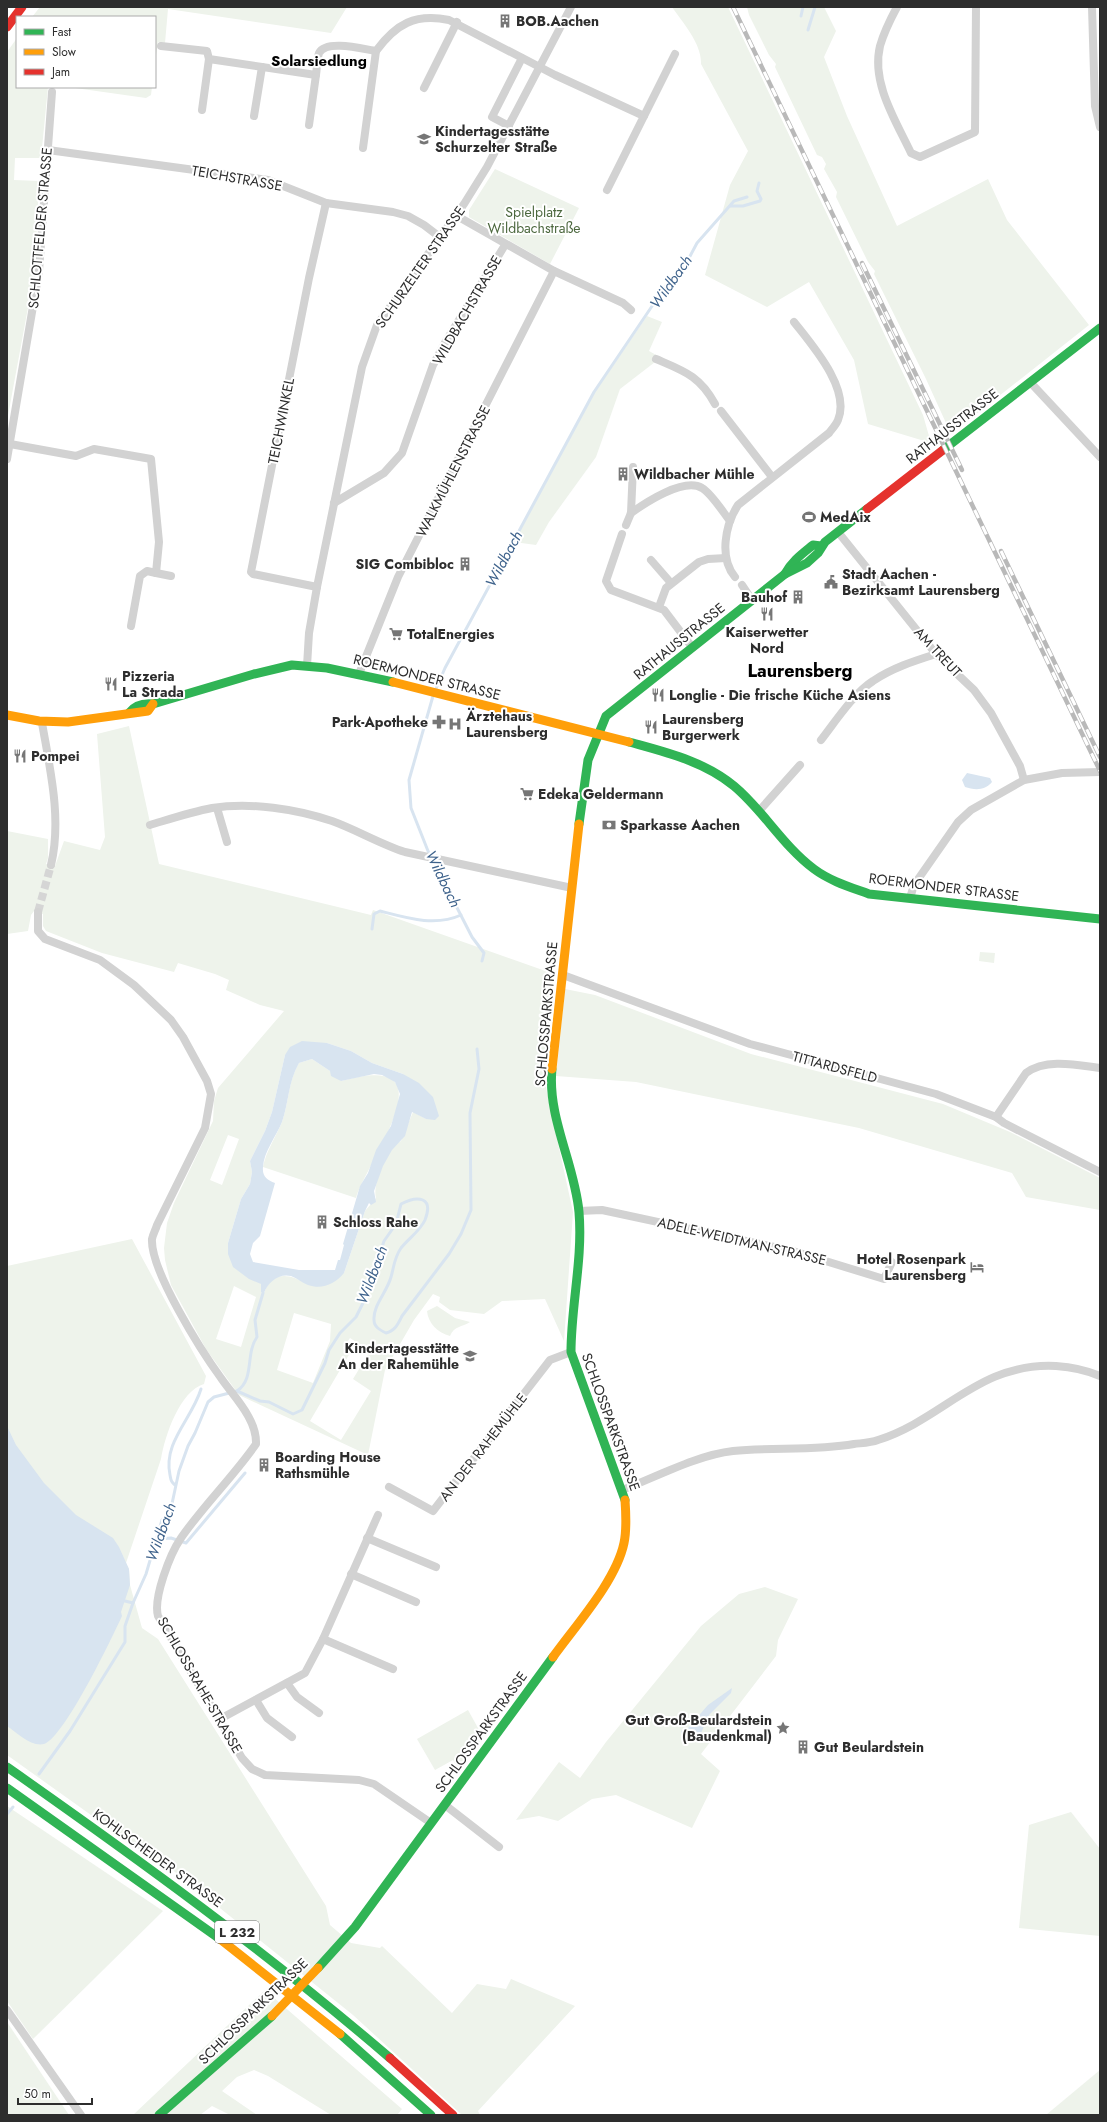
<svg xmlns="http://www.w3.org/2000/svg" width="1107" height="2122" viewBox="0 0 1107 2122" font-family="Jost,sans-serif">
  <rect width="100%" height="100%" fill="#fff"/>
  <g fill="#eef3eb" fill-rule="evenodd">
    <polygon points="40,7 347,7 331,33 168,9 165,43 158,42 155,62 155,17 32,17"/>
    <path d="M672 7H728L923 415 931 443 868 424 854 360 809 282 767 307 705 275 730 185 748 151 701 64C702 44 683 23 672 7Z"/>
    <polygon points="747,7 824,7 836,31 824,57 847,116 897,226 988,179 1007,220 1089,325 951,434 926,379 874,274 875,271 868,262 836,197 837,192 824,169 826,164 822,157 817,155 775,67 776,64 769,55 749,15"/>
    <polygon points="17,38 17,87 48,87 41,158 15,158 14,180 39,181 35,270 7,421 7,52"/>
    <polygon points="68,87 152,87 151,95 146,98"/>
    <polygon points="495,169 579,208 550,264 469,217 469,210"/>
    <polygon points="647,316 662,322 649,351 658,356 655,362 620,389 596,457 549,522 536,545 514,542 595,392"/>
    <path d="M129 726 159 864 371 915 373 910 554 974 544 1071 547 1093 573 1212 564 1341 545 1299 502 1301 484 1314 450 1310 439 1302 440 1297 433 1294 414 1320 385 1370 368 1455 239 1395 206 1349 171 1285 165 1260 164 1248 167 1223 174 1203 213 1121 214 1101 218 1088 284 1011 260 1005 226 990 229 980 215 974 178 963 174 972 102 953 46 931 43 926V914L34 911 31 915 28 931 7 934V831L48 839V858L46 864 55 866 64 841 100 850 105 837 97 734ZM327 1043 351 1051 372 1063 403 1074 426 1119 413 1112 401 1141C388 1147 372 1184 376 1198L365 1211 344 1273 307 1284C290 1274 272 1270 264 1293L261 1292V1284L228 1243 241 1199 250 1184 252 1172 250 1161 265 1131 272 1112 285 1055ZM228 1135 239 1139 222 1185 210 1180ZM234 1286 256 1297 241 1347 216 1339ZM294 1313 331 1324 330 1341 313 1383 277 1370ZM350 1338 370 1351 353 1379 371 1391 341 1440 310 1421 350 1353 343 1348Z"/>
    <polygon points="980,952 995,953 994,963 979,961"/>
    <polygon points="565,989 595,995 751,1054 943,1104 1010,1132 1100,1178 1100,1210 1026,1197 1012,1173 859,1128 636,1082 556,1076"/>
    <path d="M312 1059 330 1071 341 1081C454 1049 369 1157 356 1198L263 1167C266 1151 276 1137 282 1122 289 1102 288 1081 299 1063Z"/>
    <path d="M132 1239 206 1376 204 1384C180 1391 165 1435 161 1459L126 1563 129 1569 130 1585 142 1628 158 1639 326 1906 330 1925 351 1943 380 1948 382 1946 452 2013 477 1984 506 1989 511 1979 575 2006 478 2111 480 2115H462L353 2015 155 1856 147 1855 7 1755V1266Z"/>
    <path d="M437 1306 455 1318 470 1322C462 1327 454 1326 450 1336 438 1333 428 1323 427 1311Z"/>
    <polygon points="765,1587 798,1599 778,1640 776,1656 701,1754 720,1771 692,1828 616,1795 592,1799 558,1821 539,1816 516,1820 559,1762 580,1778 606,1742 701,1626 739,1594"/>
    <polygon points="468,1710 483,1737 459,1771 453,1760 435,1770 417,1739"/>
    <polygon points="7,1806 163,1911 33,2039 7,2001"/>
    <polygon points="1071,1812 1100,1849 1100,1936 1019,1928 1029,1825"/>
    <polygon points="265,1990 402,2109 397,2115 331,2115 268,2076 254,2070 237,2077 222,2091 257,2115 230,2115 212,2106 200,2115 133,2115"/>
    <polygon points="7,2022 69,2115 7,2115"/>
    <polygon points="1100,2070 1100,2115 1046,2115"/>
  </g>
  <g fill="#d8e4f0" fill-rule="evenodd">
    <path d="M967 773 990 778 992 782C985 791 974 790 965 787L962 780Z"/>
    <path d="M302 1041 327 1043 351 1051 372 1063 403 1074 419 1083 433 1097 439 1116 435 1120 426 1119 412 1112 405 1136 392 1150 383 1166 374 1191 376 1202 371 1205 369 1203 365 1211 344 1273C335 1284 322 1290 308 1285 302 1283 297 1278 291 1276 279 1273 268 1282 264 1293L261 1292V1284L249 1279 233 1267 228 1254V1243L241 1199 250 1184 252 1172 250 1161 265 1131 272 1112 285 1055 290 1047ZM312 1059 330 1071 331 1076 341 1081 374 1074 382 1075 395 1082 400 1094 391 1126 376 1150 368 1173 360 1186 343 1244 344 1245 340 1260H338L335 1270H299L253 1262 250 1254 253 1243 260 1236 275 1183C267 1180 262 1176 263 1167 264 1151 276 1137 282 1122 289 1102 288 1082 299 1063Z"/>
    <path d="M7 1426 16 1445 44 1483 76 1515 113 1538 119 1547 129 1569 130 1585 121 1612 122 1616C112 1638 64 1738 44 1744 31 1747 17 1733 7 1726Z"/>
    <polygon points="732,1688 731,1693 709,1715 698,1740 691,1741 681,1733 681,1731 688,1728 708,1705"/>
  </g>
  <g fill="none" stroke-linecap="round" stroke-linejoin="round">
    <g stroke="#d8e4f0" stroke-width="3">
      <polyline points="801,16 803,7"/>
      <polyline points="808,30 815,7"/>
      <polyline points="730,206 743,206 760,201 761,199 757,191 759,183"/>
      <polyline points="435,691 445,668 594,392 669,281 688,260 697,243 734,201 747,197"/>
      <polyline points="433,696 409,780 411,808 428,851 472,937 484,953 482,961"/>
      <path d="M372 929 374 914 380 911C407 918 435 927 461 915"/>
      <path d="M237 1391C255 1379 245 1354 257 1337L255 1320 263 1293"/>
      <path d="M175 1485C171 1482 171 1480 170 1475 163 1442 192 1419 201 1389"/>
      <polyline points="157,1539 171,1538 186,1543 245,1473"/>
      <polyline points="121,1600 133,1603"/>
      <path d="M39 1774 70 1731 125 1642V1626L133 1603 146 1574 162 1520 170 1513 179 1471 188 1446 195 1433 208 1402 214 1397 237 1391 260 1401 269 1402 293 1414 302 1410 325 1363 329 1350 340 1333 356 1317 365 1299 384 1241 396 1224 401 1204C418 1195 434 1197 425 1220 420 1231 408 1239 401 1248 394 1258 394 1267 391 1277 387 1292 373 1305 374 1320 374 1327 380 1330 386 1333 395 1331 398 1324 402 1316L449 1254 461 1234 471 1210 470 1113 479 1069 477 1049"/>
      <polyline points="7,1814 13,1807"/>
    </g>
    <polyline stroke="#d5d5d5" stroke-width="8" stroke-dasharray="8 4" stroke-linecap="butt" points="38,912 51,865"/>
    <g stroke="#d2d2d2" stroke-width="8">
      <path d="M897 7C890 20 884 32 880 46 871 83 896 121 911 153L920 157 975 132 976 7"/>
      <polyline points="1092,7 1095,106 1100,127"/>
      <path d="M161 46 207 51 209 59 316 75C317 68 317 59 319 53 326 39 363 49 376 51 396 24 415 13 449 20L555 75 644 116 607 190"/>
      <polyline points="424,88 457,22"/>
      <polyline points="202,110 209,59"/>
      <polyline points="254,116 262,67"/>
      <polyline points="644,116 675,54"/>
      <polyline points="309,125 316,75"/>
      <polyline points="509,126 492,117 522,58"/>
      <polyline points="363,148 376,51"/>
      <polyline points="48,150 268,180 326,203 393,212 408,216 424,225 441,238"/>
      <polyline points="457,216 554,271 623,303 631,310"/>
      <path d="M656 359C684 371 700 376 715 404"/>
      <polyline points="1030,382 1100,457"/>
      <polyline points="721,411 772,477"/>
      <polyline points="10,444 76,456 94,449 151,459 159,542 156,573 171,576"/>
      <polyline points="7,459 39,271 52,92"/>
      <polyline points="334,503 384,473 402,453 433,365 446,341 505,245"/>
      <path d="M631 513C645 503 684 477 702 488 711 493 723 512 730 521"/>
      <polyline points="626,525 631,513 633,467"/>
      <polyline points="838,532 936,654 974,690 991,713 1020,766 1024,780"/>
      <polyline points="622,534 606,581 611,590 664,610 692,647"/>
      <polyline points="651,560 671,583"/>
      <path d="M735 577C719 558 725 525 738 505L829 433C832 429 836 425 838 420 851 389 812 345 794 322"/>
      <polyline points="742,585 752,600"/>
      <polyline points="317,587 253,574 251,572 309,278 326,203"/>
      <polyline points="659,607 666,588 699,562 708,559 726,558"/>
      <polyline points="131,626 140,576 147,571 156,573"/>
      <polyline points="307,666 309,633 317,587 362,367 377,325 464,204 487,167 571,7"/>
      <polyline points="359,674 398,577 554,271"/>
      <path d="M42 723C50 769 62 819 51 865"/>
      <path d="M821 740C835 722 854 693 873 681 892 668 914 661 936 654"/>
      <polyline points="217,808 227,842"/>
      <polyline points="759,811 800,765"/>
      <path d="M150 825C170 819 191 812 212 808 251 802 296 809 332 821 357 830 380 844 405 852L572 888"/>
      <polyline points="910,898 914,885 958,822 971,810 1024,780 1062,773 1100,772"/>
      <path d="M38 912V931L45 939 100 960 134 985 171 1020 183 1037 207 1081 211 1094 205 1128 157 1225C156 1229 153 1234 152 1239 150 1270 202 1352 221 1378 234 1397 257 1419 256 1444 233 1477 203 1506 181 1538 170 1554 153 1598 158 1616L242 1758 252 1769 265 1775 359 1780 374 1784 431 1823"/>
      <polyline points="563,975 750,1044 936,1094 996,1117 1004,1123 1100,1172"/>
      <path d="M996 1117 1026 1073C1046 1058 1077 1065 1100 1068"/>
      <polyline points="579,1211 602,1210 793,1251 884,1279 892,1262"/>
      <polyline points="389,1487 433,1511 550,1360 571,1352"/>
      <path d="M622 1490C656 1477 697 1455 733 1451 773 1447 814 1451 854 1444 862 1443 870 1443 878 1440 944 1419 979 1362 1056 1366 1071 1367 1086 1370 1100 1376"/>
      <polyline points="367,1538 436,1567"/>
      <polyline points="351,1574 416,1602"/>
      <polyline points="323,1639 393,1669"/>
      <polyline points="287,1683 297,1697 319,1713"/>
      <polyline points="256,1700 267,1718 292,1737"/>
      <polyline points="220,1719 305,1673 323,1639 378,1515"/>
      <polyline points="445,1805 499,1847"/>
      <polyline points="7,2010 81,2115"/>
    </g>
    <g stroke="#30b455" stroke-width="9">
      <polyline points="943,450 1100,328"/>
      <path d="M785 574C792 561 802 554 813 545L821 546"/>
      <path d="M129 713C135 705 143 703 153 704L254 674 292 665 327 668 393 682"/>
      <path d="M629 742C665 752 704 761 734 786 763 810 783 846 814 869 830 881 850 887 869 894L1100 919"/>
      <polyline points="579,824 588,760 606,716 785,574 807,563 818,553 825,542 867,509"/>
      <path d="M552 1069C547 1117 575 1165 579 1212 583 1259 571 1305 571 1352L625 1500"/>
      <path d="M7 1767C138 1859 268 1953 390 2058"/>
      <polyline points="7,1788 220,1939"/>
      <polyline points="318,1968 355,1927 553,1657"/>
      <polyline points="340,2034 431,2115"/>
      <polyline points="159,2115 272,2016"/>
    </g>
    <g stroke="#ff9f0a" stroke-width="9">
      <polyline points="393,682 629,742"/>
      <polyline points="7,715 39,721 68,722 148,711 153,704"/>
      <polyline points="552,1069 579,824"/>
      <path d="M553 1657C576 1625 616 1581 624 1543 627 1529 626 1514 625 1500"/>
      <polyline points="220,1939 340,2034"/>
    </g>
    <g stroke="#e5322d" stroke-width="9">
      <polyline points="7,27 22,7"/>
      <polyline points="867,509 943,450"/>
      <polyline points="390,2058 453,2115"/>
    </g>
    <g stroke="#b9b9b9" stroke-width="4.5">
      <g id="rail">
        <polyline points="733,7 1100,771"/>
        <polyline points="862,263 962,470"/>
        <polyline points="1001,551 1100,757"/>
      </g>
    </g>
    <use href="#rail" stroke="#fff" stroke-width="3" stroke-dasharray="9" stroke-linecap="butt"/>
    <polyline stroke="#ff9f0a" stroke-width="9" points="272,2016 318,1968"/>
  </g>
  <defs>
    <g id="building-bare" transform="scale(1.08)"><path d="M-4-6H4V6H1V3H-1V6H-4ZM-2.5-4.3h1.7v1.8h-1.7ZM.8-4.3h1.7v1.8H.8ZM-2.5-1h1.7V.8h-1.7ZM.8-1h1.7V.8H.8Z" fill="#767676" stroke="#fff" stroke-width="2.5" paint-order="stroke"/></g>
    <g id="school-bare" transform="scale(1.08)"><path d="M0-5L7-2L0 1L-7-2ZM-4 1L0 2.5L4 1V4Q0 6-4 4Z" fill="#767676" stroke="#fff" stroke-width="2.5" paint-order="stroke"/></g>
    <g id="stadium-bare" transform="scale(1.08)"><path d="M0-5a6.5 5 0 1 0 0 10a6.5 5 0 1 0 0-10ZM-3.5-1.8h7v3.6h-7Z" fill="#767676" stroke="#fff" stroke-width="2.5" paint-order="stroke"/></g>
    <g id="civic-bare" transform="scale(1.08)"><path d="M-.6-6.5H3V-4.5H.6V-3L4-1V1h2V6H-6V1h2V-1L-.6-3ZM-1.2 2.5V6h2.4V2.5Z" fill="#767676" stroke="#fff" stroke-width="2.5" paint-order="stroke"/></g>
    <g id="restaurant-bare" transform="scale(1.08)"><path d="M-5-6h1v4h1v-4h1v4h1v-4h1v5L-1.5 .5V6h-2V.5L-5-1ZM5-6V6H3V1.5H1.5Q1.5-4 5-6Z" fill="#767676" stroke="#fff" stroke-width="2.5" paint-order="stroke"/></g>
    <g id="supermarket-bare" transform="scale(1.08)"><path d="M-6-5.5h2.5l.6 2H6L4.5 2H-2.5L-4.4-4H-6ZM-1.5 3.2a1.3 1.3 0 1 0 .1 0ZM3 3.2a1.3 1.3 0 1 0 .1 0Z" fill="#767676" stroke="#fff" stroke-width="2.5" paint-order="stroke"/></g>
    <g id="pharmacy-bare" transform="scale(1.08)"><path d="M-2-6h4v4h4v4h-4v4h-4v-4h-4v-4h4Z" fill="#767676" stroke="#fff" stroke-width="2.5" paint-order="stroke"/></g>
    <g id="hospital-bare" transform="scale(1.08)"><path d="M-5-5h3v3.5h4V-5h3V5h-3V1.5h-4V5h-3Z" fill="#767676" stroke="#fff" stroke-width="2.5" paint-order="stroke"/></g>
    <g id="bank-bare" transform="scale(1.08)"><path d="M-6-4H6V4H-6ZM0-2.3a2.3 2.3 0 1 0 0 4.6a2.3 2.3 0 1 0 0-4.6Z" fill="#767676" stroke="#fff" stroke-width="2.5" paint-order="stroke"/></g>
    <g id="hotel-bare" transform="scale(1.08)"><path d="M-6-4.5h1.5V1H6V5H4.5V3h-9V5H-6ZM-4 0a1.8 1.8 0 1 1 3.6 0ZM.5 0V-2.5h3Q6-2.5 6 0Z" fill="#767676" stroke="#fff" stroke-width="2.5" paint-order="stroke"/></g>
    <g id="sight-bare" transform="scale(1.08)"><path d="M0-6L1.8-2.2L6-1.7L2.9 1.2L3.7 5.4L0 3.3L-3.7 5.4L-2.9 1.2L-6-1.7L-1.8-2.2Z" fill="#767676" stroke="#fff" stroke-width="2.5" paint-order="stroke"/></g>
  </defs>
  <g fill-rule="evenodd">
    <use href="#building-bare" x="505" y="21"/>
    <use href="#school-bare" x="424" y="139"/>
    <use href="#building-bare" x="623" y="474"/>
    <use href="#stadium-bare" x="809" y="517"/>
    <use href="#building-bare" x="465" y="564"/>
    <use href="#civic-bare" x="831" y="582"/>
    <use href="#building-bare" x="798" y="597"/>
    <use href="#restaurant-bare" x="767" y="614"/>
    <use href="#supermarket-bare" x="396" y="634"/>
    <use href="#restaurant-bare" x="111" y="684"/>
    <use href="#restaurant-bare" x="658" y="695"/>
    <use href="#pharmacy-bare" x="439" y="722"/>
    <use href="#hospital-bare" x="455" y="724"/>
    <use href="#restaurant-bare" x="651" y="727"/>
    <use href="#restaurant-bare" x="20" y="756"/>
    <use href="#supermarket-bare" x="527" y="794"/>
    <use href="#bank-bare" x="609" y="825"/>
    <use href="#building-bare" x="322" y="1222"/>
    <use href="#hotel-bare" x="977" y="1267"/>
    <use href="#school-bare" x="470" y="1356"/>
    <use href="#building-bare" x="264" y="1465"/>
    <use href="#sight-bare" x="783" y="1728"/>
    <use href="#building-bare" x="803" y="1747"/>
  </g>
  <g text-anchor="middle" stroke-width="4" stroke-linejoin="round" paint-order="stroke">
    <rect fill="#fff" stroke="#6c6c6c" stroke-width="1" x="215" y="1921" width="44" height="22" rx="3"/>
    <g font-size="13" font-weight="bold" fill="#2d2d2d">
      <text x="237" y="1937">L 232</text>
    </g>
    <g font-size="14" font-weight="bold" fill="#2d2d2d" stroke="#fff" text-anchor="start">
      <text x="516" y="26">BOB.Aachen</text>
      <text x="435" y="136">Kindertagesstätte<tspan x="435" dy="16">Schurzelter Straße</tspan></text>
      <text x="634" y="479">Wildbacher Mühle</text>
      <text x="820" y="522">MedAix</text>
      <text x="454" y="569" text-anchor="end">SIG Combibloc</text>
      <text x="842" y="579">Stadt Aachen -<tspan x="842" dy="16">Bezirksamt Laurensberg</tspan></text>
      <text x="787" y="602" text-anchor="end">Bauhof</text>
      <text x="767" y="637" text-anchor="middle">Kaiserwetter<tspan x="767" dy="16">Nord</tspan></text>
      <text x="407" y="639">TotalEnergies</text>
      <text x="122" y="681">Pizzeria<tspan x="122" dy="16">La Strada</tspan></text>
      <text x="669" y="700">Longlie - Die frische Küche Asiens</text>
      <text x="466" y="721">Ärztehaus<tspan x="466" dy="16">Laurensberg</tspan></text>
      <text x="662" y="724">Laurensberg<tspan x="662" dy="16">Burgerwerk</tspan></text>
      <text x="428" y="727" text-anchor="end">Park-Apotheke</text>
      <text x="31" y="761">Pompei</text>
      <text x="538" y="799">Edeka Geldermann</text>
      <text x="620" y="830">Sparkasse Aachen</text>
      <text x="333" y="1227">Schloss Rahe</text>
      <text x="966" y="1264" text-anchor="end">Hotel Rosenpark<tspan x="966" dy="16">Laurensberg</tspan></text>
      <text x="459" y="1353" text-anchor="end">Kindertagesstätte<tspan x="459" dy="16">An der Rahemühle</tspan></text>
      <text x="275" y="1462">Boarding House<tspan x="275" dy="16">Rathsmühle</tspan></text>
      <text x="772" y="1725" text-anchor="end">Gut Groß-Beulardstein<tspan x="772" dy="16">(Baudenkmal)</tspan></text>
      <text x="814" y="1752">Gut Beulardstein</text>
    </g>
    <g font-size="14" fill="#2d2d2d" stroke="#fff">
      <text transform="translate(237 178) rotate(10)" y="5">TEICHSTRASSE</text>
      <text transform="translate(40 228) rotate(-85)" y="5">SCHLOTTFELDER STRASSE</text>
      <text transform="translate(420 267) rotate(-55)" y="5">SCHURZELTER STRASSE</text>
      <text transform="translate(467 310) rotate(-60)" y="5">WILDBACHSTRASSE</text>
      <text transform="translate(281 421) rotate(-79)" y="5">TEICHWINKEL</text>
      <text transform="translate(952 426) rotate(-38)" y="5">RATHAUSSTRASSE</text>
      <text transform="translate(453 471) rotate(-63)" y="5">WALKMÜHLENSTRASSE</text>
      <text transform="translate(679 641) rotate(-39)" y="5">RATHAUSSTRASSE</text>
      <text transform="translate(938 652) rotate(47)" y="5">AM TREUT</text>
      <text transform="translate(427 677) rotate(14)" y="5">ROERMONDER STRASSE</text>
      <text transform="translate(944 887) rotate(7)" y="5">ROERMONDER STRASSE</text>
      <text transform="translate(546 1014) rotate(-85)" y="5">SCHLOSSPARKSTRASSE</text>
      <text transform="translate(835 1067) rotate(15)" y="5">TITTARDSFELD</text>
      <text transform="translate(742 1241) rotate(13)" y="5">ADELE-WEIDTMAN-STRASSE</text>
      <text transform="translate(611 1422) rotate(70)" y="5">SCHLOSSPARKSTRASSE</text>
      <text transform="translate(483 1447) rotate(-52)" y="5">AN DER RAHEMÜHLE</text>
      <text transform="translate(200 1685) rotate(60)" y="5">SCHLOSS-RAHE-STRASSE</text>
      <text transform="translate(481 1732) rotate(-54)" y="5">SCHLOSSPARKSTRASSE</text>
      <text transform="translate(158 1858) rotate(36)" y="5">KOHLSCHEIDER STRASSE</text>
      <text transform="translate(253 2011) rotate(-44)" y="5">SCHLOSSPARKSTRASSE</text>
    </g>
    <g font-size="14" fill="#4b673d" stroke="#fff">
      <text x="534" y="217">Spielplatz<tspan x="534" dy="16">Wildbachstraße</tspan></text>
    </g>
    <g font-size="15" font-weight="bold" fill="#000" stroke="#fff">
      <text x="319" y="66">Solarsiedlung</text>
    </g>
    <g font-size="15" font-style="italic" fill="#3f638c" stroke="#fff">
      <text transform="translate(671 282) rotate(-55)" y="5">Wildbach</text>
      <text transform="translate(504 559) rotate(-62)" y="5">Wildbach</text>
      <text transform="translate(443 879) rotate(64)" y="5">Wildbach</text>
      <text transform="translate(372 1275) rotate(-69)" y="5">Wildbach</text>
      <text transform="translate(161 1532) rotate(-70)" y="5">Wildbach</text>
    </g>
    <g font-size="18" font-weight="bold" fill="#000" stroke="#fff">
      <text x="800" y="677">Laurensberg</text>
    </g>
  </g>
  <rect width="1107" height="2122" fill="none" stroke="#2d2d2d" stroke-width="16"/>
  <rect x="16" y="16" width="140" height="72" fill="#ffffff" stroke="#ababab"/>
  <rect x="24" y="29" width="20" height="6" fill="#30b455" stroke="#ababab"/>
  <text x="52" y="36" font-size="12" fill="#2d2d2d">Fast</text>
  <rect x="24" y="49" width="20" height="6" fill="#ff9f0a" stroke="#ababab"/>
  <text x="52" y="56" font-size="12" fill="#2d2d2d">Slow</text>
  <rect x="24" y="69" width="20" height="6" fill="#e5322d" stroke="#ababab"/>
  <text x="52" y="76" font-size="12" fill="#2d2d2d">Jam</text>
  <path d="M18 2098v6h74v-6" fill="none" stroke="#2d2d2d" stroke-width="2"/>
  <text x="24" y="2098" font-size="12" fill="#2d2d2d" stroke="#ffffff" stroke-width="3" paint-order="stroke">50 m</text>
</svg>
